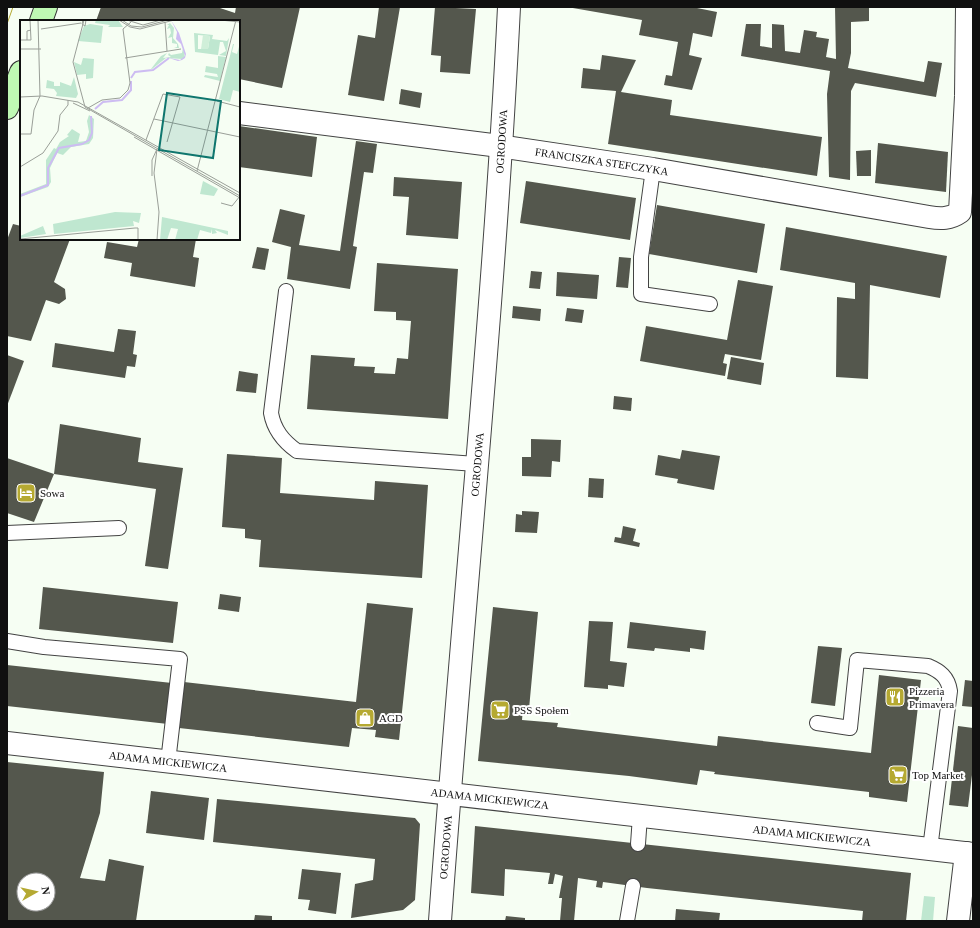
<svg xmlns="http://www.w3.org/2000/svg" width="980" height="928" viewBox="0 0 980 928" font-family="'Times New Roman',serif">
  <rect width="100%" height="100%" fill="#f6fef3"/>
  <polygon fill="#bfe7d0" points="924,896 935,897 933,921 921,921"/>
  <g fill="#54574d" fill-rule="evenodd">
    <polygon points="101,7 217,7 235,13 236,7 300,7 282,88 239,79 239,21 150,21 143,19 143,21 96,21"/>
    <polygon points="379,7 400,7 384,101 348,95 358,35 375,38"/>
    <polygon points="435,7 476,9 470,74 440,72 441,56 431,55"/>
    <polygon points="567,7 692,7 717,12 712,37 693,33 689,55 702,58 692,90 664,85 666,75 672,76 678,42 639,35 642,20"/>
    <polygon points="835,7 869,8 869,21 851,22 851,53 848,68 924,82 928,61 942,63 936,97 855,83 851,91 850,180 829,177 827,94 830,71 741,56 746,24 761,24 760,46 772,48 772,24 784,25 785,51 800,53 804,30 817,32 816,37 829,39 826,57 836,59"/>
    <polygon points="602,55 636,60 621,92 672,100 670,115 822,137 817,176 608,144 616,91 581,88 583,68 600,70"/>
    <polygon points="401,89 422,93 420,108 399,104"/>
    <polygon points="239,126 317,137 312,177 239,167"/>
    <polygon points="356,141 377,144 373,173 364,172 353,246 357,247 350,289 287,279 291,247 272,242 280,209 305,215 299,245 340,251"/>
    <polygon points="878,143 948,152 946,192 875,183"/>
    <polygon points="871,150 871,176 857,176 856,151"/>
    <polygon points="394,177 462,182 458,239 406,235 409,197 393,196"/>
    <polygon points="526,181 636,198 630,240 520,223"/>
    <polygon points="657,205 765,224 757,273 649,254"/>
    <polygon points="13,224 21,226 21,239 70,239 54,282 65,289 66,299 59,304 46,300 31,341 7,336 7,240"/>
    <polygon points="786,227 947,256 940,298 870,285 868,379 836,377 837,297 855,299 855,283 780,270"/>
    <polygon points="139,239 196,239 193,257 199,258 195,287 130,276 132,263 104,258 107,242 137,247"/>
    <polygon points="257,247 269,249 265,270 252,268"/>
    <polygon points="619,257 631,258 628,288 616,287"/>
    <polygon points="377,263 458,269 448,419 307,409 311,355 355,358 354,366 375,367 374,373 395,374 397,358 408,359 411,321 396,320 396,312 374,311"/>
    <polygon points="531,271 542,272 540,289 529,288"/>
    <polygon points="557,272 599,275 597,299 556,296"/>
    <polygon points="738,280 773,286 761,360 725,354 723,363 727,364 725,376 640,361 646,326 727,340"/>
    <polygon points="513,306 541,309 540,321 512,318"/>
    <polygon points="567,308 584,310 582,323 565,321"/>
    <polygon points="118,329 136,331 133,354 137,355 135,367 127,366 125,378 52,367 55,343 114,352"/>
    <polygon points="7,355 24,361 7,406"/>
    <polygon points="731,357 764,363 761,385 727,379"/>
    <polygon points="239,371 258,374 256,393 236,391"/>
    <polygon points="614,396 632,398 631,411 613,409"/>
    <polygon points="60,424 141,438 138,462 183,468 168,569 145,566 156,489 54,474"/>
    <polygon points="531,439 561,440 560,462 552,461 551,477 522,476 522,457 531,457"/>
    <polygon points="682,450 720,456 714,490 677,483 678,479 655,475 658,455 680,459"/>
    <polygon points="227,454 282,458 280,493 374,500 375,481 428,485 422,578 259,567 261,540 245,538 245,529 222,527"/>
    <polygon points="7,458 54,474 34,522 7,513"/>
    <polygon points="589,478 604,479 603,498 588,497"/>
    <polygon points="522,511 539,512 537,533 515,532 516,514 522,515"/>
    <polygon points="623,526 636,529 633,541 640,543 639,547 614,542 615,537 621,538"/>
    <polygon points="43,587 178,602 173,643 39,629"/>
    <polygon points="220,594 241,597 239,612 218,609"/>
    <polygon points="367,603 413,608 399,740 375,737 376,730 352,728 349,747 179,728 184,682 356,702"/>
    <polygon points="493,607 538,612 529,709 523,708 522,720 558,723 557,727 717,746 718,736 871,753 879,675 921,680 907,802 869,797 869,792 714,774 715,772 700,770 697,785 629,776 478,761"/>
    <polygon points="589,621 613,622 610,661 627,663 624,687 608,685 608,689 584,687"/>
    <polygon points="630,622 706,631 704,650 690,648 690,652 655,648 654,651 627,648"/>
    <polygon points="818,646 842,648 835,706 811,703"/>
    <polygon points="7,665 172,683 168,724 7,706"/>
    <polygon points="965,680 973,681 973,707 962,706"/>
    <polygon points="958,726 973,728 973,767 968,807 949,805"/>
    <path d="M7 762 104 772 100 813 80 878 105 881 109 859 144 866 136 921H7ZM24 880H48V904H24Z"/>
    <polygon points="151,791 209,798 204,840 146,833"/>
    <polygon points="217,799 415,818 420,824 415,900 403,910 351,918 355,884 373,880 375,859 213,842"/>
    <polygon points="475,826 911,873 906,921 862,921 863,911 647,888 603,882 602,888 596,887 597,881 578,878 574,921 560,921 562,898 559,898 563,876 555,874 553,884 548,884 550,873 505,869 504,896 471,893"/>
    <polygon points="302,869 341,873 336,914 308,910 310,900 298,899"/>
    <polygon points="676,909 720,913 719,921 675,921"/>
    <polygon points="255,915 272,916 272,921 254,921"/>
    <polygon points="506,916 525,918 525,921 505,921"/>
  </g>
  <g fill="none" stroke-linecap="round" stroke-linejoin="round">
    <g stroke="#434343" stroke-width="16">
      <g id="service">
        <polyline points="653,169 641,257 641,294 710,304"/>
        <path d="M286 291 271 413C274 430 283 441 297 451L476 464"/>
        <polyline points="7,533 119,528"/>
        <polyline points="7,641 44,647 180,659 168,762"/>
        <path d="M817 723 850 728 857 660 928 666C940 671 948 677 950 691L930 849"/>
        <polyline points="638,844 640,816"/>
        <polyline points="627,921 633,886"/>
      </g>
    </g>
    <g stroke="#434343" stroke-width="24">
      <g id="minor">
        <path id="s1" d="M239 113 492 145 653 169 929 217C941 219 950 219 960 212L966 96 967 7"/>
        <path id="s2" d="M440 921C462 616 494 312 509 7"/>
        <polyline points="958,921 966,853"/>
      </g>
    </g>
    <g stroke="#434343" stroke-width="24">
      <g id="tertiary">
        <path id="s3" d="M7 743 973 854"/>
      </g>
    </g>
    <g stroke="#323232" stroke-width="24">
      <g id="secondary">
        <polyline points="41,21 46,7"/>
        <polyline points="7,108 21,72"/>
      </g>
    </g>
    <use href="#service" stroke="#fff" stroke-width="14"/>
    <use href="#minor" stroke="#fff" stroke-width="22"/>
    <use href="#tertiary" stroke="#fff" stroke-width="22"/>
    <use href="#secondary" stroke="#bff9b4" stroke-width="22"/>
    <polyline stroke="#b5a932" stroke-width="1" points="7,24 13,7"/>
  </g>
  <defs>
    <g id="hotel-square" transform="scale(1)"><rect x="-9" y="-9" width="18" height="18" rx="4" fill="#b5a932" stroke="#fff"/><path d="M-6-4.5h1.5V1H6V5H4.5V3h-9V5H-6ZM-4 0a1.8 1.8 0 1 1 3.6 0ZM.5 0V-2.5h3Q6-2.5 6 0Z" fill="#fff"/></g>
    <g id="restaurant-square" transform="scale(1)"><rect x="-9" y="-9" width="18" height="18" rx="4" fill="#b5a932" stroke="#fff"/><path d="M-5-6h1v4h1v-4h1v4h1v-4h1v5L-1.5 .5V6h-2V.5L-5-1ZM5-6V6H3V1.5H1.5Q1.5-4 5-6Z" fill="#fff"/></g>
    <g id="supermarket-square" transform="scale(1)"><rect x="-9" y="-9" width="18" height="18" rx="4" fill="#b5a932" stroke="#fff"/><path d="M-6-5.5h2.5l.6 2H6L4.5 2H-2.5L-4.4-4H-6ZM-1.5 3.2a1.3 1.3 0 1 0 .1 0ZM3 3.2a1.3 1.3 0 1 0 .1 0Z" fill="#fff"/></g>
    <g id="shop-square" transform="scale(1)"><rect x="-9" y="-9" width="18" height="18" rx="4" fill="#b5a932" stroke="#fff"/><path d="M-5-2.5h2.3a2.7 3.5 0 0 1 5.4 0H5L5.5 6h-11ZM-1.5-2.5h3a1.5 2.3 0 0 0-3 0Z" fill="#fff"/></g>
  </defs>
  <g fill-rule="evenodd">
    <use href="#hotel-square" x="26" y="493"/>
    <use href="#restaurant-square" x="895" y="697"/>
    <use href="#supermarket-square" x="500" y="710"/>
    <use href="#shop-square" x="365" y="718"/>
    <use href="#supermarket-square" x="898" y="775"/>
  </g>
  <g text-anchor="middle" stroke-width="4" stroke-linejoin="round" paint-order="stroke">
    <g font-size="11" fill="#101010" stroke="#fff">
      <text dy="4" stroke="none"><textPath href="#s2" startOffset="782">OGRODOWA</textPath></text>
      <text dy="4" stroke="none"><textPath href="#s1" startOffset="366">FRANCISZKA STEFCZYKA</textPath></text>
      <text dy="4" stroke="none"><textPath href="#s2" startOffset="458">OGRODOWA</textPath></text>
      <text dy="4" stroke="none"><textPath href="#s3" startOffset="162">ADAMA MICKIEWICZA</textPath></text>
      <text dy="4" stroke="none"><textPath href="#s3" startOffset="486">ADAMA MICKIEWICZA</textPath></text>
      <text dy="4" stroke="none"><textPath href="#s3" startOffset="810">ADAMA MICKIEWICZA</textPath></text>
      <text dy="4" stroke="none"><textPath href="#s2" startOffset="74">OGRODOWA</textPath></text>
    </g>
    <g font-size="11" fill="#101010" stroke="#fff" text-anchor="start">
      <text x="40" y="497">Sowa</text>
      <text x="909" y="695">Pizzeria<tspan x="909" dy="13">Primavera</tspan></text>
      <text x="514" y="714">PSS Społem</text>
      <text x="379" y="722">AGD</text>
      <text x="912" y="779">Top Market</text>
    </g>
  </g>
  <g transform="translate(20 20)">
    <rect width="220" height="220" fill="#f6fef3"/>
    <path d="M76 0H98L103 7H88L90 5 75 3ZM150 3 154 8 153 18 158 24 159 28H154L157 27V24L152 23V17L148 18 151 13 150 8 147 9 149 5H147ZM70 4 83 6 81 23 58 21 64 6ZM174 13 193 15 192 19 207 21 209 18 206 36 199 35 206 31 203 22H200L198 35 175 32ZM178 15 190 16 188 29H178ZM220 23V72L213 70 210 82 199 79 213 24H218H214L212 32 217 34ZM163 28 165 37 162 39 146 38 132 49 117 50 131 49 141 36 147 33 143 38 151 37 148 35 149 33 151 35 162 33ZM198 36 206 37 200 61 184 57 185 55 198 57 197 54 185 52 186 46 198 48V53ZM63 38 74 39 73 58 66 59V54L57 55 54 42 61 45ZM54 57 58 74 56 78 36 76 37 73 34 69 26 68 27 60 34 62V66H40V62L51 66ZM69 95 74 99 73 118 69 124 51 127 43 135 37 133 30 148 31 162 28 167 0 177V174L26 164V140L34 128 36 129 40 122 49 116 47 115 52 109 60 114 58 122 66 121 69 112 67 101ZM183 161 198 169 194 176 180 174ZM95 192 121 193 119 203 113 201 114 206 34 214 33 204ZM142 197 208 211V215L195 210 197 213 192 214V209L191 213 180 210 177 220H155L158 209 151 208 147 220H140ZM23 206 26 214 0 218V216Z" fill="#bfe7d0" fill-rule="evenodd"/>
    <path d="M183 15 190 16 188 29H181Z" fill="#d0efd9"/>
    <path d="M151 0 159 13 166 34 165 38 162 40 158 41 149 38 160 40 165 36 161 24 156 19 157 12Z" fill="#cdbcf2"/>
    <path fill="none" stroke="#cdbcf2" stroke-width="2" d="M111 58 115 52 133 50 149 38M75 89 83 82 102 80 111 70V61M0 176 28 165V148L39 128 62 124 69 120 72 113 71 96"/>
    <path fill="none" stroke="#9a9f98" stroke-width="1" d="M18 0 20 76M35 0H48M63 0 62 4 65 6 66 0M64 0 53 42 65 87 220 176M99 0 110 7 120 9 154 0M102 0 111 6 122 7 148 0M107 0 123 5 141 0M200 0 220 2M145 2 147 31M21 9 61 3M0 20H11L10 0M7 20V11L11 10M0 29H21M105 38 161 29M0 77 22 76 58 82 220 173M197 81 220 87M53 83 70 91M68 88 82 80 100 78 108 70 110 63 103 9 111 2M134 99 220 117M0 114H11L14 90 20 76M114 117 220 178M126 120 143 74 160 77 147 122M137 129 134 153 139 192 137 220M0 147 23 133 38 111 40 95 48 85V80M177 151 216 0M132 156V140L137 129M201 183 212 186 220 176M0 219 115 208H118V220"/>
    <path fill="#0f766e" fill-opacity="0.15" stroke="#0f766e" stroke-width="2" d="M147 73 201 81 193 138 139 130Z"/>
    <rect width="220" height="220" fill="none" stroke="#101010" stroke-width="2"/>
  </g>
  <rect width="980" height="928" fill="none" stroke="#101010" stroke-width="16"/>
  <g transform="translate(36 892) rotate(82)"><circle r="19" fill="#ffffff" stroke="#9f9f9f"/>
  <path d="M0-3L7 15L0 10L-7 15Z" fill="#b5a932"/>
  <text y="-6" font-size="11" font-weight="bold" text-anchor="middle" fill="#101010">N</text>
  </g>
</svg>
